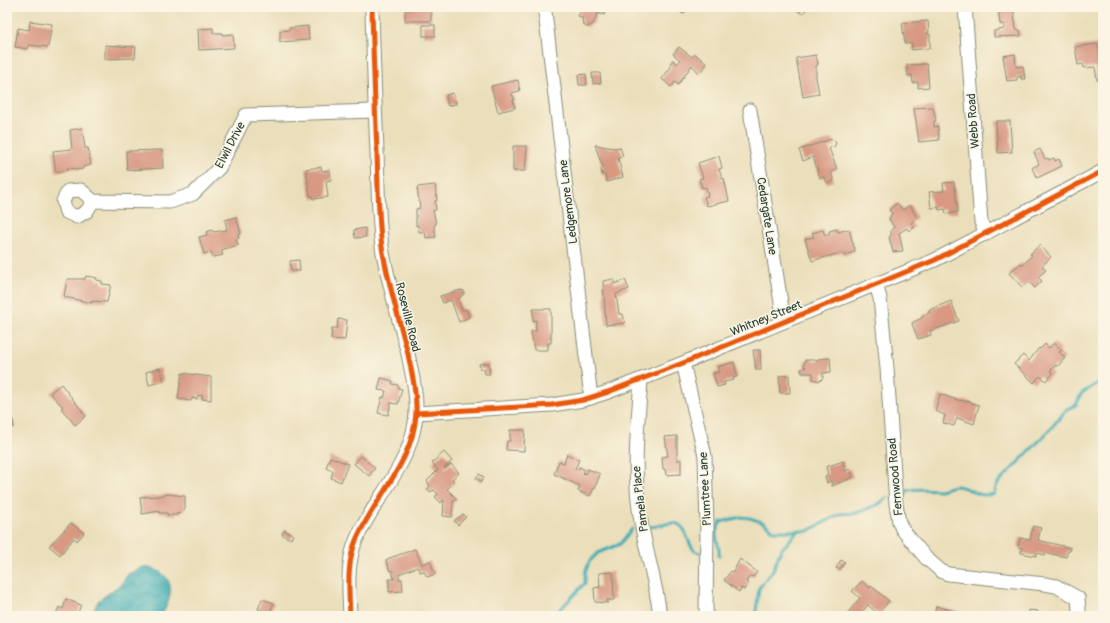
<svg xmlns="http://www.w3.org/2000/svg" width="1110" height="623" viewBox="0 0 1110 623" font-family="Pangolin,sans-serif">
  <defs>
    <pattern id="water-waves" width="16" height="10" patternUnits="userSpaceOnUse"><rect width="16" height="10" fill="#39abb4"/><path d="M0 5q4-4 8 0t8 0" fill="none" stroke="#2f8c93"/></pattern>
  </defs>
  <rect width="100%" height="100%" fill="#fcf5e5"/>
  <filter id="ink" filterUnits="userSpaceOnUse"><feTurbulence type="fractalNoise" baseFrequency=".025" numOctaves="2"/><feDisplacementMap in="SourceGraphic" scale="8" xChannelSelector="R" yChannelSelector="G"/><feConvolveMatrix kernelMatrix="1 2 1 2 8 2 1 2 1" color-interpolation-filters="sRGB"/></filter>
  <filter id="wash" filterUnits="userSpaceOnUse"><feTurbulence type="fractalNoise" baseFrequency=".012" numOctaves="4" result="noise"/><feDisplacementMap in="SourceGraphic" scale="16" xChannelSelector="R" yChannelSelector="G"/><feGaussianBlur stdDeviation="0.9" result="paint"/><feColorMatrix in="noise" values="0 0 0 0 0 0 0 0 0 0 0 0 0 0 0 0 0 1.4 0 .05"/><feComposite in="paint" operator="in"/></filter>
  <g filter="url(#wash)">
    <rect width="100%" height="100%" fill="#ebdfbb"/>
    <path fill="url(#water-waves)" stroke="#2c7474" d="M143 567C175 570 176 594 161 616H91L98 601 121 584 128 574Z"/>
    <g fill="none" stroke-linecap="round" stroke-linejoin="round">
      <g stroke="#39abb4" stroke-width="3">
        <path d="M903 495 908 490C919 488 929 490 940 490 946 489 952 485 958 486 974 489 976 498 994 494L997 484 1046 434 1067 409 1076 405 1082 393 1103 380"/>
        <path d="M648 527C656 527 664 524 672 523 688 523 686 544 695 551 697 552 701 553 704 553"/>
        <path d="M719 556C721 541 710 537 721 522L741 517 750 518 764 523 774 531H808L840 514 857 513 879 504 888 497"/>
        <polyline points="554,616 585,583 585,573 589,562 598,553 620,544 632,529"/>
        <polyline points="754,616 756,612 759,588 773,570 781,550 799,530"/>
      </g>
    </g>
    <g id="blocks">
      <g fill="#d89882">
        <polygon points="409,7 431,7 431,21 405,21 405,10 409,10"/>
        <polygon points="583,7 608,7 604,15 598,13 593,24 587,27 583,25 582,18 578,16"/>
        <polygon points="675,7 693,7 690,10 689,8 683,14"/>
        <polygon points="795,7 807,7 808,8 802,14"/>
        <polygon points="998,7 1013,7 1016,30 1020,30 1021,36 994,37 994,31 1004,29 1004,24 1000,24"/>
        <polygon points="30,21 52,24 48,47 29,45 28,49 15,47 18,28 29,30"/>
        <polygon points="928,21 929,32 927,32 927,34 930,34 930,48 912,50 912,43 905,44 902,23"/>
        <rect x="423" y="25" width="12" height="11"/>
        <polygon points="308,26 309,40 280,42 280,31 289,30 289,28"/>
        <polygon points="213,28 213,33 222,33 222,35 233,34 234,48 199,50 198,29"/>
        <polygon points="1098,44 1101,64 1103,64 1103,84 1100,85 1099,80 1097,80 1095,67 1084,68 1083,64 1078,65 1075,47"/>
        <polygon points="105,45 136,47 135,58 105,59"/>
        <polygon points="679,47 692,57 695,54 707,64 699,73 692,65 678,85 675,82 671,87 662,79 671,67 669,65 673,60 677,64 680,60 673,54"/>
        <polygon points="1015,54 1016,67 1023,66 1025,79 1021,79 1021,76 1017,77 1017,80 1007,81 1003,56"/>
        <polygon points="816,55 818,64 816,66 816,77 819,94 803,97 796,58"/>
        <polygon points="927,64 929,87 918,88 918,82 913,83 912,75 908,76 907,65"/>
        <polygon points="592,73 600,73 601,83 593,84"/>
        <polygon points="586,74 587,85 579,85 578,75"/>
        <polygon points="518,80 520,91 511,93 515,100 513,100 515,108 498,112 491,86"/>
        <polygon points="453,93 456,104 448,106 446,95"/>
        <polygon points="933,107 936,121 934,121 934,127 938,126 939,140 919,142 914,108"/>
        <polygon points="996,121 1010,121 1012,152 998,153"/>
        <polygon points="82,128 85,148 88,148 91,165 83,167 83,169 76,170 76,169 70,168 67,168 68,170 56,172 53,151 72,149 70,130"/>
        <polygon points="831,139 834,140 836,143 834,147 829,148 837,169 831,172 834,181 827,183 824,177 820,178 813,157 803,161 799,150"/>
        <polygon points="595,145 614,148 620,147 623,156 618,158 623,177 607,182 605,175 602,175 601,169 603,168"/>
        <polygon points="513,146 527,146 525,171 513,171"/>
        <polygon points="1040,149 1045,159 1048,158 1049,160 1054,158 1055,161 1059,159 1062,166 1037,178 1032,168 1039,164 1034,152"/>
        <polygon points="162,150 163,168 127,170 126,151"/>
        <polygon points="719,156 722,168 719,169 722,179 724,178 729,201 707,206 704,197 708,196 706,187 702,188 699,179 703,178 698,163"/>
        <polygon points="321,167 322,171 330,170 331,180 326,181 328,197 313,199 312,196 310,196 306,169"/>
        <polygon points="954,182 958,212 946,214 945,209 939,210 938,207 931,208 929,192 944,191 943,183"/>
        <polygon points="435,185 437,201 435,201 436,210 433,210 436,224 434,226 436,237 426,238 425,232 419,232 418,225 416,226 416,209 420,208 417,187"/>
        <polygon points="897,203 903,210 908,206 911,206 917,218 911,223 915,227 909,231 907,228 899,233 903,251 893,252 889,237 891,236 891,230 894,227 889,219 892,213 889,210"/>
        <polygon points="236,217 241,234 238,235 239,238 236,239 238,245 221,250 223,255 219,256 213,257 211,252 204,254 199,237 207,235 206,232 212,230 213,232 227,230 225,220"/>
        <polygon points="365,228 366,237 355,238 354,230"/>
        <polygon points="837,229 838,232 849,229 855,251 844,256 843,252 812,261 805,239 814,237 812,233 823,230 825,236 830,234 829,231"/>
        <polygon points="1040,245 1051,257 1042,266 1046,270 1038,277 1042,281 1035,288 1029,282 1022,287 1009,273 1021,263 1023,265 1032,255 1030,254"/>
        <polygon points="299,260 300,271 291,271 290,261"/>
        <polygon points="86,276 97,278 96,280 102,281 102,284 111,285 107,302 92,301 92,303 64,297 67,279 85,279"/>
        <polygon points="614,279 614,284 625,280 629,289 616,294 619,314 623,314 625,323 606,325 603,281"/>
        <polygon points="461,290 464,291 464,294 458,299 462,310 466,309 469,317 459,322 451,300 443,303 440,296"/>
        <polygon points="951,301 959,321 930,331 931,335 918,339 912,324 913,322 922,318 922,317 924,315 930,312 929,310"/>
        <polygon points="533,309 551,309 551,343 548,343 548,350 534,350 531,331 536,331 536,320 533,321"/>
        <polygon points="338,319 347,320 345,340 331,339 332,328 337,328"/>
        <polygon points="1054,343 1062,350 1059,352 1065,358 1057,367 1056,365 1050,371 1053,373 1046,381 1040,376 1034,383 1014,364 1023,355 1029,361 1039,348 1040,349 1045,344 1049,348"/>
        <polygon points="753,350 760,350 761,370 756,370"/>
        <polygon points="830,358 831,372 823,373 823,378 820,381 813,379 813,373 802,373 801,369 806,367 804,366 805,360 818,360 818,359"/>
        <polygon points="734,362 737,377 733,378 734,380 724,382 725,385 717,387 713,373 719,372 717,367"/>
        <polygon points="489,363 490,374 485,374 484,369 480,369 479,364"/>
        <polygon points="160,368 164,381 149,385 146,372"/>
        <polygon points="182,373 211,377 211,400 202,399 203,396 198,395 197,399 192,398 191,401 178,399"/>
        <polygon points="789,375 790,393 780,393 779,376"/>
        <polygon points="381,378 393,381 392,384 398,385 398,388 402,389 398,404 391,403 388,415 378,413 382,397 384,398 386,391 378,390"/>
        <polygon points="61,384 86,416 75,425 61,408 63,407 50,393"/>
        <polygon points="940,394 957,400 972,402 972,403 979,405 974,424 957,418 954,426 943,423 945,415 935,411"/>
        <polygon points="7,420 13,420 14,427 7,428"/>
        <polygon points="510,430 525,430 524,451 506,450 507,441 510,441"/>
        <polygon points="677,436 677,460 681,460 681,474 666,475 665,469 663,469 662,457 668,456 665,437"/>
        <polygon points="444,452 452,461 444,468 445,469 451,464 459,473 452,479 455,482 447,489 457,499 453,502 452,517 443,516 444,500 441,503 435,497 438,494 434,490 431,492 427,489 430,486 427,481 438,470 432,463"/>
        <polygon points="567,454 579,460 575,469 578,470 579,467 585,470 583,473 585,474 588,469 600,474 595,488 594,488 590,496 578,491 580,486 554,474 559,461 564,463"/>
        <polygon points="361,456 375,468 369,476 354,464"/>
        <polygon points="330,457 348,464 341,482 331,478 333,471 326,468"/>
        <polygon points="843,461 845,471 850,469 853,477 832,486 831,481 827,483 825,476 828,475 826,467"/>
        <polygon points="479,474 484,477 481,482 476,478"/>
        <polygon points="167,494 185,496 185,509 180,514 177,513 177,515 167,515 167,513 159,513 159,511 142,514 140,497 159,496"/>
        <polygon points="463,514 466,517 458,525 454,521"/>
        <polygon points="71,523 84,533 77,541 74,538 60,555 49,546"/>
        <polygon points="1033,526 1041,528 1038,540 1071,548 1070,551 1068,551 1066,557 1046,553 1045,555 1037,553 1036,556 1021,553 1022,548 1018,547 1020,538 1030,540"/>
        <polygon points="284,530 293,534 291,539 282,535"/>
        <polygon points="415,549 422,564 430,561 435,574 427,577 424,571 420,572 417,567 399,574 399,579 402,579 403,591 389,592 389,579 394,579 392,570 390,571 386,561 387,559"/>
        <polygon points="740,559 757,572 753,577 750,576 746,582 749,583 744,590 741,588 739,592 724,580 731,571 733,572"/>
        <polygon points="841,560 845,562 840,570 836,568"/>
        <polygon points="613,572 614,600 607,600 608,603 595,602 594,588 600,587 599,573"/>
        <polygon points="862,581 870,588 871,586 889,601 878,614 868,605 862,612 864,613 862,616 845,616 860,598 852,591"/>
        <polygon points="66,599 81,605 77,615 55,616 59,607 63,609"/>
        <polygon points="262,599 274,603 269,614 258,609"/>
        <polygon points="936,606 973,616 934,616"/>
        <polygon points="1029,610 1038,611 1037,614 1048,612 1048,615 1051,616 1029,616"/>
        <polygon points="1054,612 1066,613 1066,616 1054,616"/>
      </g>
    </g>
  </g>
  <g filter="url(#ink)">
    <use href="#blocks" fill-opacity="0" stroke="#858e78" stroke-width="1"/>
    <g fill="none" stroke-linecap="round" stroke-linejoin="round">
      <g stroke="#858e78" stroke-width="15">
        <g id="minor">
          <polyline points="546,7 545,12 591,398"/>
          <polyline points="965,7 981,222 986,234"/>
          <polyline points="750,110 784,321"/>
          <polyline points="93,201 87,211 77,217 66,212 63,201 68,191 81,190 93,201 170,202 193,194 219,168 246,115 375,111"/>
          <polyline points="876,285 880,298 887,368 896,504 899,522 902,529 926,558 941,571 948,574 1045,584 1056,586 1078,598 1079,611"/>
          <polyline points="683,363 705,456 707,525 706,616"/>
          <path d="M641 380C638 423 633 465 639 508 643 544 656 580 660 616"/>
          <polyline points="416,413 552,405 583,400 608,392 683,363 935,260 1103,171"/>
          <path d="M350 616C349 590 346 562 357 538 376 496 413 462 416 414 417 394 412 374 408 354 399 319 388 283 382 247 378 216 378 184 377 152 375 104 373 55 372 7"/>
        </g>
      </g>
      <use href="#minor" stroke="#fff" stroke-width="13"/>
      <g stroke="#fcf5e5" stroke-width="8">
        <g id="cycleway">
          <polyline points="416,413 552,405 583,400 608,392 683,363 935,260 1103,171"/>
          <path d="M350 616C349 590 346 562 357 538 376 496 413 462 416 414 417 394 412 374 408 354 399 319 388 283 382 247 378 216 378 184 377 152 375 104 373 55 372 7"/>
        </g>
      </g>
      <use href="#cycleway" stroke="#e8590c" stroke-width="5"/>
    </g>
  </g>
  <g text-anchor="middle" stroke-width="3" stroke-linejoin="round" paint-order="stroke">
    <g font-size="12" fill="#1f3d34" stroke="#fcf5e5">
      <text transform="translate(973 121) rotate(-94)" y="4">Webb Road</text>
      <text transform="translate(230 145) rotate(-62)" y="4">Elwil Drive</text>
      <text transform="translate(568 202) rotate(-97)" y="4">Ledgemore Lane</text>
      <text transform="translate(767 216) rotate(81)" y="4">Cedargate Lane</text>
      <text transform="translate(408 317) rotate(76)" y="4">Roseville Road</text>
      <text transform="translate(766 318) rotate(-22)" y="4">Whitney Street</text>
      <text transform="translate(895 477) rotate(-95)" y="4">Fernwood Road</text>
      <text transform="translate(705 489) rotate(-93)" y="4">Plumtree Lane</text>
      <text transform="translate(640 499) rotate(-97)" y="4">Pamela Place</text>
    </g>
  </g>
  <rect width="1110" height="623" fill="none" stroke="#fcf5e5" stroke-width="24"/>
</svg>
